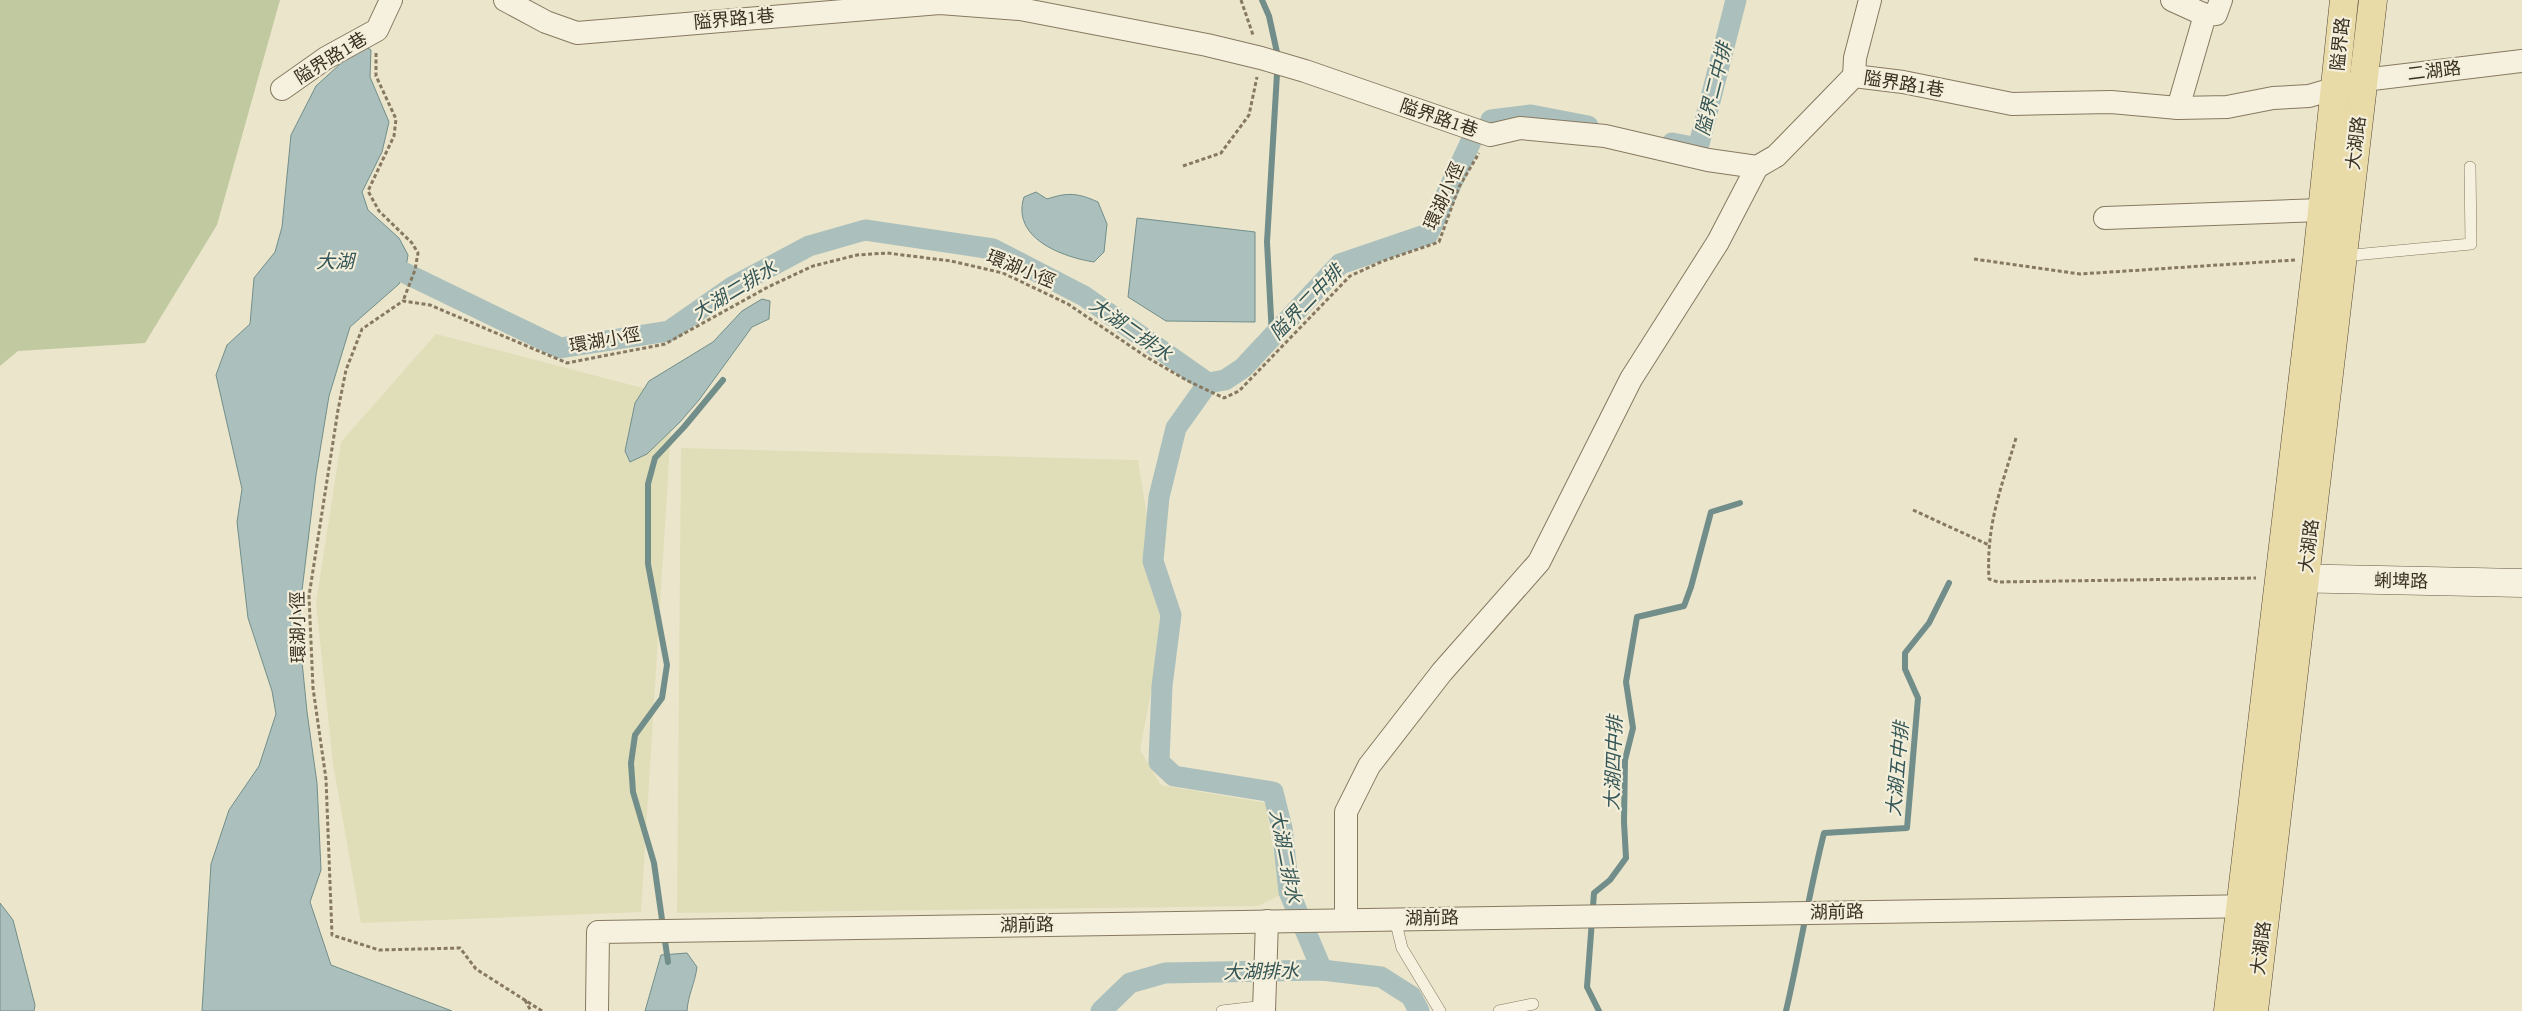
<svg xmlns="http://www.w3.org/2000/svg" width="2522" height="1011" viewBox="0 0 2522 1011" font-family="'Source Serif 4','Noto Sans TC',serif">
  <rect width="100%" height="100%" fill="#ebe5cb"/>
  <g fill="#e0deb9">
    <polygon points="436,334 673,396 641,912 361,923 333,764 316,603 341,442"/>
    <polygon points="681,448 1138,460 1164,623 1140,750 1161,785 1266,803 1280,895 1258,906 677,913"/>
  </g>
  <polygon fill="#c0c9a0" points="0,0 280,0 217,225 145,343 18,351 0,366"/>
  <g fill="#abc0bc" stroke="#728e8a">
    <polygon points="362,44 371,50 370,77 389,122 382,152 362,192 368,210 399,238 408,255 405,273 399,284 350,327 329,396 316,475 300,607 300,641 307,712 317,783 321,870 310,902 331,965 452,1011 202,1011 211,864 229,810 259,766 276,714 272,691 248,618 237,522 242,489 216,375 227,345 250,324 254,278 275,252 282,227 291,135 316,86"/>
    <path d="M1036 192 1047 199C1068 192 1078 193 1098 202L1107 224 1104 252 1094 262C1062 257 1011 238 1024 197Z"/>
    <polygon points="1137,218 1255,232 1255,322 1166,321 1128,297"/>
    <polygon points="762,299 770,301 769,319 752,327 699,400 680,422 647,454 630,462 625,451 635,403 649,381 713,342 742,311"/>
    <polygon points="0,903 13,920 35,1005 34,1011 0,1011"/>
    <path d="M687 953 697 967C695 983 688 995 687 1011H645L661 955Z"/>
  </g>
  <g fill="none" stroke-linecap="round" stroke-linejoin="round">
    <g stroke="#728e8a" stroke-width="6">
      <polyline points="1262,0 1269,16 1278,57 1267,242 1272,336"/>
      <polyline points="668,962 654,863 633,792 631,763 635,735 662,698 667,665 648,564 648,484 655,458 684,427 723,380"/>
      <polyline points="1599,1011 1587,987 1594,893 1610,880 1626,858 1624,822 1625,760 1633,728 1626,682 1637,617 1684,606 1691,587 1711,512 1740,503"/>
      <path d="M1786 1011C1800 951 1809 892 1824 833L1907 828 1918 698 1905 669V653L1929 623 1949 583"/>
    </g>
    <g stroke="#abc0bc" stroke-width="21">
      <polyline points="1491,120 1531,115 1588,126"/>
      <polyline points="1672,143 1698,148 1736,0"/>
      <polyline points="405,273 560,348 669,331 732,287 809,246 865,230 993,249 1084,296 1208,383"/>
      <polyline points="1208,383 1176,428 1159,497 1153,561 1171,615 1162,686 1159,762 1174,776 1273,792 1282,828 1289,892 1322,970"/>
      <polyline points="1208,383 1225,380 1243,368 1340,264 1428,234 1473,137"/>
      <polyline points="1101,1011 1130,983 1165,973 1322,970 1381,977 1411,996 1419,1011"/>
    </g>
    <g stroke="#877961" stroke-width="12">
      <g id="lane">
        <polyline points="2343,256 2471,244 2470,167"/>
        <polyline points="1395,919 1402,948 1440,1011"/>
        <polyline points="1222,1011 1265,1006"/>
        <polyline points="1499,1011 1533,1004"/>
      </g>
    </g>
    <g stroke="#877961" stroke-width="24">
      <g id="street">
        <polyline points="505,0 546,22 577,33 940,3 1020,9 1207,45 1261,58 1305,71 1490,135 1520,128 1605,136 1708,160 1757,167 1776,156 1854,76 1903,82 2012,104 2111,102 2178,108 2227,107 2273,98 2309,96 2364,80 2522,61"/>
        <polyline points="2172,0 2205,15"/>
        <polyline points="1854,76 1855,58 1870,0"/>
        <polyline points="282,89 326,58 377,30 391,0"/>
        <polyline points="2178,108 2205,15 2216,14 2221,0"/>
        <polyline points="2105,218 2322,210"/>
        <polyline points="1346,919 1346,812 1369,766 1442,672 1539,562 1631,379 1718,242 1757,167"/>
        <polyline points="597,1011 598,932 2258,906"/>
        <polyline points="1264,1011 1267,921"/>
      </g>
    </g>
    <g stroke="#695a44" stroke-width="29">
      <polyline id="secondary" points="2281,578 2522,583"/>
    </g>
    <g stroke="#554734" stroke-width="29">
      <g id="primary">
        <polyline points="2228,1011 2317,259 2344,0"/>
        <polyline points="2254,1011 2373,0"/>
      </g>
    </g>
    <g stroke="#877961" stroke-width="3" stroke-dasharray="4 2.5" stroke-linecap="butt">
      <polyline points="1241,0 1253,35"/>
      <polyline points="376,53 376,76 396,119 394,136 368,191 379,211 412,243 418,253 415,270 403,301"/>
      <polyline points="1183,166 1221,153 1249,115 1257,77"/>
      <polyline points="1974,259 2080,274 2295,260"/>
      <path d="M2016 438C2001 489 1986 524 1989 579L1998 582 2256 578"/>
      <polyline points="1913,510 1989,545"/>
      <polyline points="525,1000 531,1011"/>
      <polyline points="542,1011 476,969 460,948 379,950 332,935 326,779 313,688 309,596 338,410 346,370 362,329 403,301 430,305 567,363 665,344 768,287 813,266 857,255 887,253 951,261 1003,273 1068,304 1148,358 1188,381 1224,398 1239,391 1350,276 1383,261 1439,242 1459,187 1479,153"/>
    </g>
    <use href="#lane" stroke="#f6f1de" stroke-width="11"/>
    <use href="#street" stroke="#f6f1de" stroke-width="22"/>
    <use href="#secondary" stroke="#f6f1de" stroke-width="28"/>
    <use href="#primary" stroke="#e9dba8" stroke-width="28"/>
  </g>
  <g text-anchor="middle" stroke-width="4.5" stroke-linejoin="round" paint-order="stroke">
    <g font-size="18" fill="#393023" stroke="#f3eeda">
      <text transform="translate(734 19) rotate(-5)" y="6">隘界路1巷</text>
      <text transform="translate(2340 44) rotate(-84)" y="6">隘界路</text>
      <text transform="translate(331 58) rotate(-32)" y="6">隘界路1巷</text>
      <text transform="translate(2434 71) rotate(-7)" y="6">二湖路</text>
      <text transform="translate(1904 84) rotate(9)" y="6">隘界路1巷</text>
      <text transform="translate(1439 118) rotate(19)" y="6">隘界路1巷</text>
      <text transform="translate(2356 143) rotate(-83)" y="6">大湖路</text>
      <text transform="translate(1444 196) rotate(-66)" y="6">環湖小徑</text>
      <text transform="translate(1021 269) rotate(22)" y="6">環湖小徑</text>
      <text transform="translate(605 340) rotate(-10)" y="6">環湖小徑</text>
      <text transform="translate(2309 546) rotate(-83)" y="6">大湖路</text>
      <text transform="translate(2401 581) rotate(1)" y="6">蜊埤路</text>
      <text transform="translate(298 627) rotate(-91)" y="6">環湖小徑</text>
      <text transform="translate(1837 912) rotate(-1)" y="6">湖前路</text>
      <text transform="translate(1432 918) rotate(-1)" y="6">湖前路</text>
      <text transform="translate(1027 925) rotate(-1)" y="6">湖前路</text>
      <text transform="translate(2261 948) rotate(-83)" y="6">大湖路</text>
    </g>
    <g font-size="19" font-style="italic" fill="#345657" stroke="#f3eeda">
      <text transform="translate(1713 89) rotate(-76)" y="7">隘界二中排</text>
      <text x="335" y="268">大湖</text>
      <text transform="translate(734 290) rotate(-31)" y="7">大湖二排水</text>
      <text transform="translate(1306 302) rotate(-46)" y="7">隘界二中排</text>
      <text transform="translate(1131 329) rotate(35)" y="7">大湖二排水</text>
      <text transform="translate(1613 763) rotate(-88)" y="7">大湖四中排</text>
      <text transform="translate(1897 769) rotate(-85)" y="7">大湖五中排</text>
      <text transform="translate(1286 856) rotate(79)" y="7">大湖二排水</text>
      <text transform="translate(1261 971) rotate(-1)" y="7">大湖排水</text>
    </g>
  </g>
</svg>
